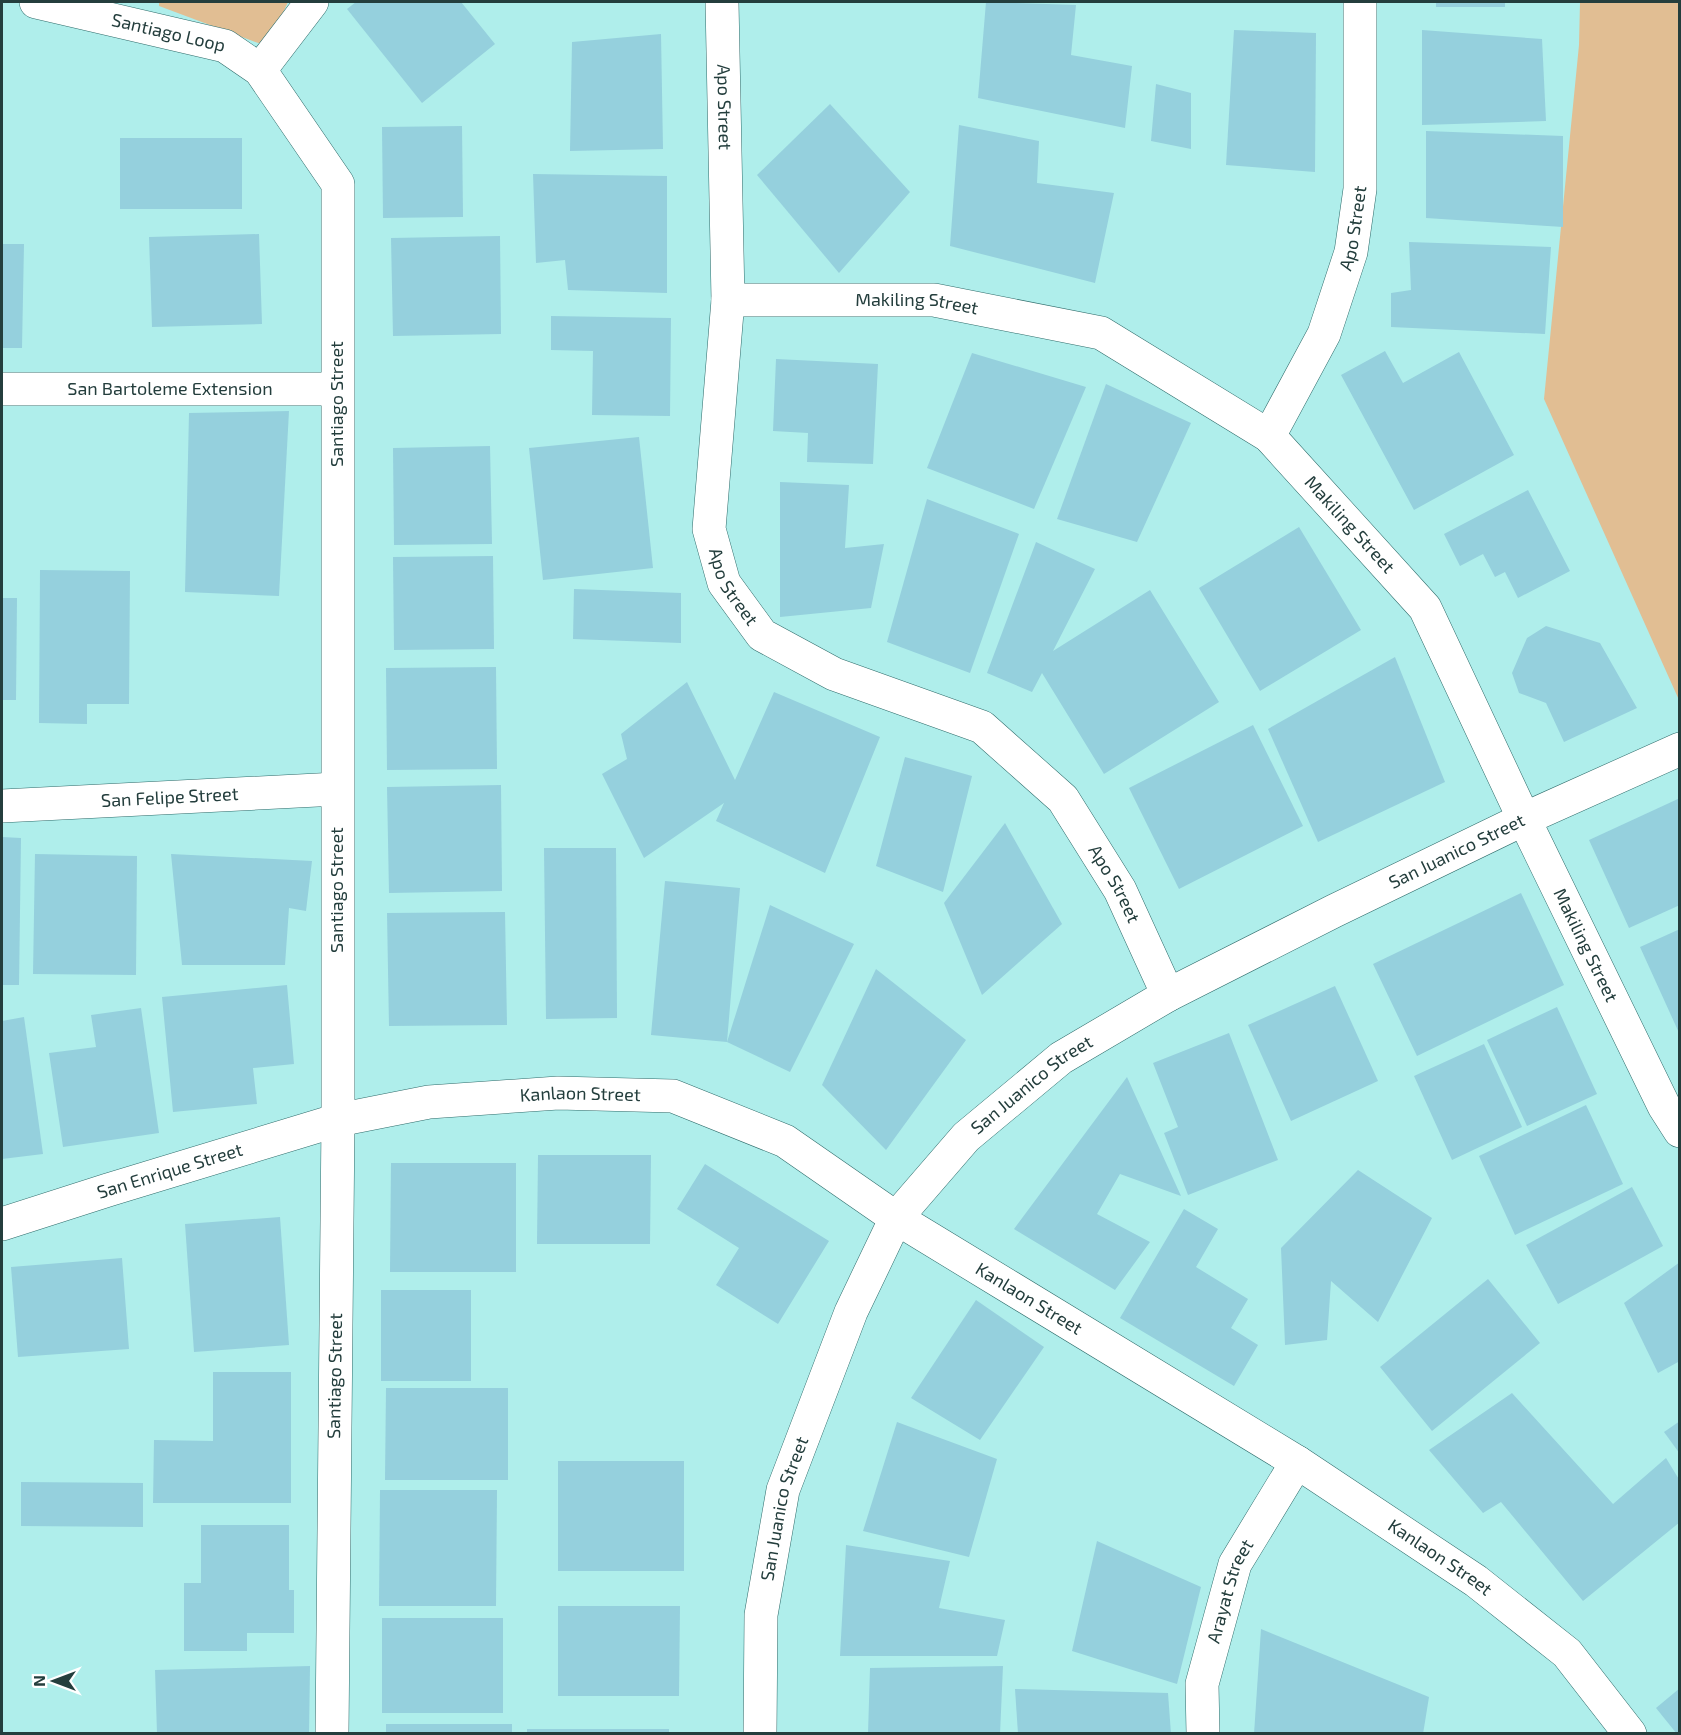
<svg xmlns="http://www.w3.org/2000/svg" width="1681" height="1735" viewBox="0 0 1681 1735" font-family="'Exo 2',sans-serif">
  <rect width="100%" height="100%" fill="#afeeeb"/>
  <g fill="#e1be93">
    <polygon points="159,2 288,2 277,26 261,44 159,6"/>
    <polygon points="1580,2 1679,2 1679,700 1544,399 1579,45"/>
  </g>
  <g fill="#95d0dd">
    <polygon points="356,2 461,2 495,44 422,103 347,9"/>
    <polygon points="986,2 1076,5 1071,55 1132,66 1125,128 978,98"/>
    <rect x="1436" y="2" width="69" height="5"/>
    <polygon points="1234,30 1316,33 1315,172 1226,165"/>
    <polygon points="1422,30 1542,39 1546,121 1422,125"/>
    <polygon points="661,34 663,149 570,151 572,42"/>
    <polygon points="1156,84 1191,93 1191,149 1151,141"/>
    <polygon points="830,104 910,192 839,273 757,175"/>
    <polygon points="959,125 1039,141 1037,183 1114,193 1095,283 950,246"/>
    <polygon points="462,126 463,217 383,218 382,127"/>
    <polygon points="1426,131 1563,136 1563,227 1426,218"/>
    <rect x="120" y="138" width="122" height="71"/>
    <polygon points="533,174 667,176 667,293 568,290 565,260 536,263"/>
    <polygon points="259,234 262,324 152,327 149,237"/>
    <polygon points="500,236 501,334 393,336 391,238"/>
    <polygon points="1409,242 1551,247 1545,334 1391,327 1391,293 1411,290"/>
    <polygon points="2,244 24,244 22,348 2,348"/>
    <polygon points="551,316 671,318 670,416 592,415 593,351 551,350"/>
    <polygon points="1385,351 1403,383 1459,352 1514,455 1414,510 1341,375"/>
    <polygon points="972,353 1086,387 1034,509 927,468"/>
    <polygon points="776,359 878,364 873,464 807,462 808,433 773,431"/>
    <polygon points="1106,384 1191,423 1137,542 1057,519"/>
    <polygon points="289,411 279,596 185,592 189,413"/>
    <polygon points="639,437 653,568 543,580 529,448"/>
    <polygon points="490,446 492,544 394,545 393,448"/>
    <polygon points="780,482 849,485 845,548 884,544 871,608 780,617"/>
    <polygon points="1528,490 1570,571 1518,598 1505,572 1495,577 1483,554 1460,566 1444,534"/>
    <polygon points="927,499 1019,534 970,673 887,642"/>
    <polygon points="1299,527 1361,630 1260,691 1199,588"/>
    <polygon points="1036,542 1095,569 1053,651 1150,590 1219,702 1104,774 1042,673 1032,692 987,673"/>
    <polygon points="493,556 494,649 394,650 393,557"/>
    <polygon points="40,570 130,571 129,704 87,704 87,724 39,723"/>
    <polygon points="574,589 681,593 681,643 573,639"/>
    <polygon points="2,598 17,598 16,700 2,700"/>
    <polygon points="1546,626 1600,643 1637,708 1564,742 1546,703 1519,693 1512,673 1527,638"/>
    <polygon points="1395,657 1445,782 1318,842 1268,729"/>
    <polygon points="496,667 497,769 387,770 386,668"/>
    <polygon points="687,682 735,780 774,692 880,737 825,873 716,821 724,803 644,858 602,774 627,759 621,734"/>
    <polygon points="1253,725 1303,826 1179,889 1129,788"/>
    <polygon points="905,757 972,776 943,892 876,866"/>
    <polygon points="501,785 502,891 389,893 387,787"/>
    <polygon points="1680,798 1680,905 1629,928 1589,840"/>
    <polygon points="1005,823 1062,924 982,995 944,903"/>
    <polygon points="2,837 21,838 19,985 2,985"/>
    <polygon points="544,848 616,848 617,1018 546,1019"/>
    <polygon points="35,854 137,856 136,975 33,974"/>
    <polygon points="171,854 312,861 306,911 289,908 285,965 182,965"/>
    <polygon points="665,881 740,888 727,1042 651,1035"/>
    <polygon points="1521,893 1564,985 1417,1056 1373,964"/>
    <polygon points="770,905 854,944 790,1072 727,1042"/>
    <polygon points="505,912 507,1025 389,1026 387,913"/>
    <polygon points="1680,929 1680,1035 1640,947"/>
    <polygon points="876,969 966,1040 886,1150 822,1085"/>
    <polygon points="287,985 294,1064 253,1068 257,1104 173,1112 162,997"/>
    <polygon points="1335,986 1378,1081 1291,1121 1248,1025"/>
    <polygon points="1557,1007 1597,1094 1527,1126 1487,1040"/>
    <polygon points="141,1008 159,1133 63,1147 49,1053 96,1047 91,1015"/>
    <polygon points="24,1017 43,1154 2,1159 2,1021"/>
    <polygon points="1229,1033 1278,1160 1188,1195 1164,1133 1178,1127 1153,1063"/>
    <polygon points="1484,1044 1522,1127 1452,1160 1414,1076"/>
    <polygon points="1127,1077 1181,1196 1120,1174 1097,1214 1150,1242 1115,1290 1014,1229"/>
    <polygon points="1586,1105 1623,1184 1515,1235 1479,1156"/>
    <polygon points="538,1155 651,1155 650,1244 537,1244"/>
    <polygon points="391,1163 516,1163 516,1272 390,1272"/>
    <polygon points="705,1164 829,1241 778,1324 716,1285 739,1248 677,1209"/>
    <polygon points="1358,1170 1432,1218 1378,1322 1331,1281 1327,1340 1285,1345 1281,1248"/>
    <polygon points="1632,1187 1663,1246 1558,1304 1526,1245"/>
    <polygon points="1184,1209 1218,1229 1196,1267 1248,1299 1231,1328 1258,1345 1234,1386 1120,1318"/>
    <polygon points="280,1217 289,1345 194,1352 185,1224"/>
    <polygon points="122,1258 129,1349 18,1357 11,1267"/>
    <polygon points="1680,1262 1680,1361 1658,1373 1624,1303"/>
    <polygon points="1488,1279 1540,1343 1432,1431 1380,1367"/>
    <rect x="381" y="1290" width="90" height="91"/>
    <polygon points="976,1300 1044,1347 980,1440 911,1398"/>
    <polygon points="213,1372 291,1372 291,1503 153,1503 154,1440 213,1441"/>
    <polygon points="386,1388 508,1388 508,1480 385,1480"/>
    <polygon points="1512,1393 1613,1504 1666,1458 1680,1481 1680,1522 1583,1601 1501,1502 1483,1513 1429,1450"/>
    <polygon points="1680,1421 1680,1454 1664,1432"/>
    <polygon points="897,1422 997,1459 969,1557 863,1531"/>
    <rect x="558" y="1461" width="126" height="110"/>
    <polygon points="21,1482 143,1483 143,1527 21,1526"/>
    <polygon points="380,1490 497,1490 496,1606 379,1606"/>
    <polygon points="201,1525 289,1525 289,1590 294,1590 294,1633 247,1633 247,1651 184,1651 184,1583 201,1583"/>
    <polygon points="1097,1541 1201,1587 1177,1684 1072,1651"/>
    <polygon points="846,1545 950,1561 939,1608 1005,1620 997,1656 840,1656"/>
    <polygon points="558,1606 680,1606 679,1696 558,1696"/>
    <rect x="382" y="1618" width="121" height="95"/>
    <polygon points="1261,1629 1429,1697 1423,1734 1254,1734"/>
    <polygon points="310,1666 309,1734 157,1734 155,1670"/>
    <polygon points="1003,1666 1000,1734 868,1734 870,1668"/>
    <polygon points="1680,1688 1680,1734 1677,1734 1656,1708"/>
    <polygon points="1015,1689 1168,1693 1171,1734 1018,1734"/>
    <rect x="386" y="1724" width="126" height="10"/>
    <rect x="527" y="1729" width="142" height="5"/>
  </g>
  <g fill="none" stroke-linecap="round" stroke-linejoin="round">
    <g stroke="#2f6c6b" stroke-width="34">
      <g id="minor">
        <path id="s1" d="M36 2 225 46 260 70 338 184V1120L332 1734"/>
        <path id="s2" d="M722 2 728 300 709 529 724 583 762 635 834 674 982 727 1063 799 1120 890 1168 995"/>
        <polyline points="260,70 312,2"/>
        <path id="s3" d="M728 300H934L1101 333 1269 436 1425 608 1524 819 1664 1106 1680 1131"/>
        <path id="s4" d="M2 389H337"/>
        <path id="s5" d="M1269 436 1324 334 1351 252 1360 189V2"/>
        <path id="s6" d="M2 806 337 789"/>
        <path id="s7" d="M2 1224 108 1190 338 1120 429 1102 558 1093 673 1096 785 1141 896 1218 1297 1462 1476 1581 1567 1653 1630 1734"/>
        <path id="s8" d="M760 1734 761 1615 783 1490 851 1312 896 1218 966 1137 1061 1058 1168 995 1334 911 1524 819 1680 749"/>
        <path id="s9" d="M1203 1734 1202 1684 1235 1564 1297 1462"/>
      </g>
    </g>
    <use href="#minor" stroke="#fff" stroke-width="33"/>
  </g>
  <g text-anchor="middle" stroke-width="5" stroke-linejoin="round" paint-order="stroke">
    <g font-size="18" fill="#243e3d" stroke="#fff">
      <text dy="6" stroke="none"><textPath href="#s1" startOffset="136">Santiago Loop</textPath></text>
      <text dy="6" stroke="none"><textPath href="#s2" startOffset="105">Apo Street</textPath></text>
      <text dy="6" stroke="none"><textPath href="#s5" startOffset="226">Apo Street</textPath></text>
      <text dy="6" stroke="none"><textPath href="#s3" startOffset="189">Makiling Street</textPath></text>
      <text dy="6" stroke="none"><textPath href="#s4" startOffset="168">San Bartoleme Extension</textPath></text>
      <text transform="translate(337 404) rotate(-90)" y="6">Santiago Street</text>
      <text dy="6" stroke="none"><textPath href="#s3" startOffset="693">Makiling Street</textPath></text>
      <text dy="6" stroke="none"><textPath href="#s2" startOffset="591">Apo Street</textPath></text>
      <text dy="6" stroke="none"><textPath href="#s6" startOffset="168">San Felipe Street</textPath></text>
      <text dy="6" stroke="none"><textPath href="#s8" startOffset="1218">San Juanico Street</textPath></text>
      <text dy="6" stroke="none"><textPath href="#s2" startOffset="1095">Apo Street</textPath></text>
      <text transform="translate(337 890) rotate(-90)" y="6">Santiago Street</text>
      <text dy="6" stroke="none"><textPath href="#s3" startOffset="1179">Makiling Street</textPath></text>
      <text dy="6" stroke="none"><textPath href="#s8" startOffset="732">San Juanico Street</textPath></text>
      <text dy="6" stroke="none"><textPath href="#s7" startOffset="596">Kanlaon Street</textPath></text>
      <text dy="6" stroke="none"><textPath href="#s7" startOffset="176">San Enrique Street</textPath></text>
      <text dy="6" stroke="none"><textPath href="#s7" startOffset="1100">Kanlaon Street</textPath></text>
      <text transform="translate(335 1376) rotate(-89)" y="6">Santiago Street</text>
      <text dy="6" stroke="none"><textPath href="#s8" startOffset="228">San Juanico Street</textPath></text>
      <text dy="6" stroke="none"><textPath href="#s7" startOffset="1586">Kanlaon Street</textPath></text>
      <text dy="6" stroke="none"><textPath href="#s9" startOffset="147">Arayat Street</textPath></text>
    </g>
  </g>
  <rect width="1681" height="1735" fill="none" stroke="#243e3d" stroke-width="6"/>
  <g transform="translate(54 1681) rotate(270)" stroke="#ffffff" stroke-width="4.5" paint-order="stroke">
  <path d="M0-4.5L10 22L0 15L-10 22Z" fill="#243e3d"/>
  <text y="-9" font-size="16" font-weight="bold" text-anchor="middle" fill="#243e3d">N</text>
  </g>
</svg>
